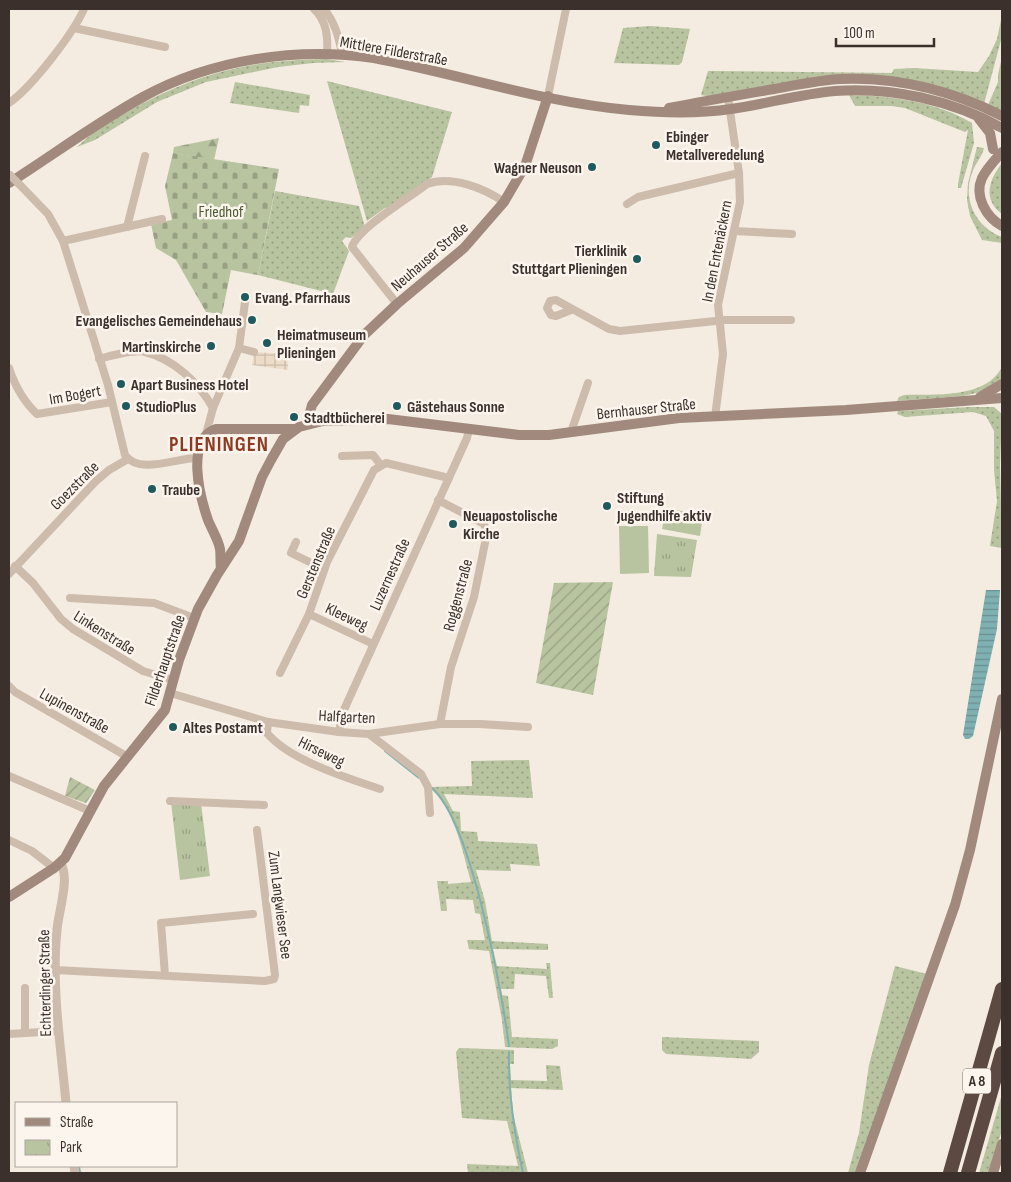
<svg xmlns="http://www.w3.org/2000/svg" width="1011" height="1182" viewBox="0 0 1011 1182" font-family="'Sofia Sans Condensed',sans-serif">
  <defs>
    <pattern id="grass-dots" width="8" height="8" patternUnits="userSpaceOnUse" patternTransform="scale(1.25)"><rect width="8" height="8" fill="#b8c4a0"/><path d="M2 2h.1M6 6h.1" fill="none" stroke="#97a083" stroke-width="1.8" stroke-linecap="round"/></pattern>
    <pattern id="forest-firs" width="22" height="20" patternUnits="userSpaceOnUse" patternTransform="scale(1.25)"><rect width="22" height="20" fill="#b8c4a0"/><path d="M5 1l3.5 6h-7zM16 11l3.5 6h-7z" fill="#97a083"/></pattern>
    <pattern id="cemetery-stones" width="16" height="16" patternUnits="userSpaceOnUse" patternTransform="scale(1.25)"><rect width="16" height="16" fill="#b8c4a0"/><path d="M2 7V4a2 2 0 0 1 4 0v3zM10 15v-3a2 2 0 0 1 4 0v3z" fill="#97a083"/></pattern>
    <pattern id="park-tufts" width="24" height="20" patternUnits="userSpaceOnUse" patternTransform="scale(1.25)"><rect width="24" height="20" fill="#b8c4a0"/><path d="M3 7l-1-3M5 7V3M7 7l1-3M15 17l-1-3M17 17v-4M19 17l1-3" fill="none" stroke="#97a083"/></pattern>
    <pattern id="garden-furrows" width="10" height="10" patternUnits="userSpaceOnUse" patternTransform="scale(1.25)"><rect width="10" height="10" fill="#b8c4a0"/><path d="M-1 1l2-2M0 10L10 0M9 11l2-2" fill="none" stroke="#97a083"/></pattern>
    <pattern id="plaza-grid" width="8" height="8" patternUnits="userSpaceOnUse" patternTransform="scale(1.25)"><rect width="8" height="8" fill="#ecdcc8"/><path d="M0 4h8M4 0v8" fill="none" stroke="#cbbdac"/></pattern>
    <pattern id="water-rules" width="6" height="5" patternUnits="userSpaceOnUse" patternTransform="scale(1.25)"><rect width="6" height="5" fill="#7fb0b2"/><path d="M0 2.5h6" fill="none" stroke="#699091"/></pattern>
  </defs>
  <rect width="100%" height="100%" fill="#f4ebe1"/>
  <g fill="url(#grass-dots)">
    <polygon points="1002,15 1001,40 984,104 867,75 712,97 701,95 708,71 892,73 894,69 914,68 978,72 989,56 997,39"/>
    <polygon points="650,26 690,29 682,62 679,65 614,63 623,28"/>
    <polygon points="1002,57 1002,111 988,105 998,82 998,75"/>
    <path d="M327 59 345 62 313 63 278 67 206 82 157 102 95 140 77 147C94 130 114 119 134 108 200 72 251 60 327 59Z"/>
    <polygon points="327,81 452,112 432,177 398,205 385,208 367,221"/>
    <polygon points="235,82 310,95 309,106 300,105 299,113 230,103"/>
    <path d="M849 95C891 96 935 101 972 123L974 143 961 188H958V184L968 130 965 132 905 108 892 106H855Z"/>
    <path d="M977 147 984 148C982 157 975 164 972 173 962 200 976 227 1002 237V243L982 240 970 216 967 200 968 183Z"/>
    <path d="M1002 163V214C982 199 989 180 1002 163Z"/>
    <polygon points="275,191 359,206 365,227 351,238 346,237 342,241 349,251 333,294 258,275"/>
    <path d="M1002 367V380L981 392 963 396 897 401 899 397 904 395C934 394 986 399 1002 367Z"/>
    <polygon points="969,407 994,407 1002,414 1000,465 1002,548 990,546 997,501 994,470 994,431 986,416 973,412 905,417 897,414 898,411"/>
    <path d="M529 760 533 798 444 794 453 811 460 812 461 831 477 832 478 841 537 844 540 866 510 864 511 871 476 870 485 901 492 941 548 944V950L493 949 497 966 547 969 546 963H550L553 998H549L546 976 515 974 514 989H501L502 995 508 996 512 1037 558 1039V1046L552 1049 505 1047 502 1020 489 951 469 949 467 940H485L480 914 475 913 473 900 446 899 447 911H441L437 881H448V884L471 882C462 849 455 810 429 787L472 786 471 761Z"/>
    <polygon points="895,966 927,974 856,1173 848,1173 859,1133 869,1065"/>
    <polygon points="662,1037 759,1041 759,1052 751,1059 666,1054 662,1050"/>
    <polygon points="459,1048 514,1050 514,1064 510,1064 511,1080 547,1081 546,1065 560,1066 563,1090 511,1088 513,1114 528,1173 468,1173 467,1164 518,1166 507,1121 462,1118 456,1052"/>
    <polygon points="1002,1094 1002,1130 989,1173 979,1173"/>
  </g>
  <polygon fill="url(#forest-firs)" points="219,138 214,160 173,153 174,147"/>
  <polygon fill="url(#cemetery-stones)" points="173,153 279,169 258,275 231,270 222,314 206,312 176,260 156,248 151,224 172,220 165,186"/>
  <g fill="url(#park-tufts)">
    <polygon points="657,534 697,540 691,577 654,576"/>
    <polygon points="171,802 201,803 210,876 180,880"/>
  </g>
  <g fill="url(#garden-furrows)">
    <polygon points="613,582 593,695 536,683 554,583"/>
    <polygon points="70,777 95,790 86,803 65,796"/>
  </g>
  <g fill="#b8c4a0">
    <polygon points="666,508 703,515 700,536 662,529"/>
    <polygon points="619,526 648,526 649,573 620,574"/>
  </g>
  <polygon fill="url(#plaza-grid)" points="254,352 287,354 288,370 252,365"/>
  <polygon fill="url(#water-rules)" points="986,590 1000,590 997,629 973,736 969,739 965,739 963,735"/>
  <g fill="none" stroke-linecap="round" stroke-linejoin="round">
    <g stroke="#7fb0b2" stroke-width="2">
      <polyline points="385,751 419,778"/>
      <path d="M432 788C471 821 502 992 509 1046"/>
      <path d="M509 1052C508 1094 514 1132 523 1173"/>
      <polyline points="79,1166 80,1173"/>
    </g>
    <g stroke="#cdbbac" stroke-width="8">
      <path d="M314 9C327 21 328 37 327 54"/>
      <path d="M324 9C335 22 339 38 342 54"/>
      <polyline points="74,28 165,47"/>
      <polyline points="548,96 566,9"/>
      <path d="M9 103C31 88 73 34 84 9"/>
      <path d="M19 184 48 214 63 241 108 385 125 455C139 475 176 458 197 458"/>
      <polyline points="627,204 638,197 739,173"/>
      <polyline points="127,227 145,156"/>
      <polyline points="734,231 792,234"/>
      <polyline points="63,241 162,219"/>
      <path d="M397 304 352 247C358 228 409 198 427 184 451 175 484 188 504 202"/>
      <polyline points="571,310 556,316 551,315 547,308 550,301 556,300 609,329 620,331 725,320 791,320"/>
      <polyline points="239,348 245,302"/>
      <path d="M99 359C109 356 136 349 145 352 174 359 199 383 213 408"/>
      <path d="M9 368C15 386 23 401 37 414L112 402"/>
      <polyline points="715,417 723,354 718,305 740,202 739,173 728,97"/>
      <polyline points="571,432 588,383"/>
      <polyline points="206,434 213,408 239,348 254,352"/>
      <polyline points="342,456 373,455 380,464"/>
      <polyline points="438,500 484,524 487,533 474,597 451,667 440,724"/>
      <polyline points="296,542 291,553 324,569"/>
      <polyline points="15,566 33,583 61,619 73,629 143,671 173,680"/>
      <polyline points="9,574 95,482 109,470 128,459"/>
      <polyline points="70,598 154,603 194,618"/>
      <polyline points="309,614 373,644"/>
      <polyline points="280,673 309,614 327,562 374,470 386,463 449,478"/>
      <polyline points="9,686 15,692 128,757"/>
      <polyline points="170,693 268,722 339,732 369,734 440,724 480,724 528,727"/>
      <path d="M268 722 267 733C289 760 347 778 380 789"/>
      <polyline points="339,732 343,712 467,438 469,429"/>
      <polyline points="369,734 421,774 428,787 430,813"/>
      <polyline points="9,776 90,811"/>
      <polyline points="170,801 264,805"/>
      <polyline points="9,840 32,851 54,868"/>
      <polyline points="55,970 265,981 274,979 275,975 257,830"/>
      <polyline points="165,975 161,923 253,914"/>
      <polyline points="25,988 25,1033"/>
      <polyline points="9,1034 59,1031"/>
    </g>
    <g stroke="#cdbbac" stroke-width="9">
      <path d="M60 863C71 876 58 913 57 930 51 987 61 1047 66 1103"/>
      <polyline points="74,1166 75,1173"/>
    </g>
    <g stroke="#a18a7d" stroke-width="10">
      <path d="M669 108C704 101 739 95 774 89 796 85 819 80 841 79 897 77 953 91 1002 116"/>
      <polyline points="979,119 990,133 993,149"/>
      <path d="M1002 152C995 160 987 168 982 178 974 196 986 217 1002 226"/>
      <path d="M9 183C53 155 96 123 143 97 212 59 297 47 374 58 459 74 544 103 629 110 663 113 698 114 731 109 766 104 800 94 835 91 892 87 952 100 1002 128"/>
      <polyline points="980,397 1002,384"/>
      <polyline points="307,423 312,405 364,335 397,304 464,248 504,202 525,166 548,96"/>
      <path d="M221 568C220 562 221 555 220 549 218 539 212 530 208 520 200 497 185 440 216 429H295"/>
      <polyline points="9,897 54,868 65,858 104,786 165,710 179,660 198,609 217,575 239,541 262,477 271,460 283,439 299,427 323,421 388,419 519,435 549,435 679,418 846,410 1002,398"/>
      <polyline points="860,1173 955,905 970,850 1002,699"/>
      <polyline points="993,1173 1002,1144"/>
    </g>
    <g stroke="#5c4a42" stroke-width="14">
      <polyline points="950,1173 1002,989"/>
      <polyline points="968,1173 1002,1053"/>
    </g>
    <polyline stroke="#cdbbac" stroke-width="8" points="10,175 19,184"/>
  </g>
  <g fill="#1f5a5e" stroke="#fbf5ee" stroke-width="2">
    <circle cx="656" cy="145" r="5"/>
    <circle cx="592" cy="167" r="5"/>
    <circle cx="637" cy="259" r="5"/>
    <circle cx="245" cy="297" r="5"/>
    <circle cx="252" cy="320" r="5"/>
    <circle cx="267" cy="343" r="5"/>
    <circle cx="211" cy="346" r="5"/>
    <circle cx="121" cy="384" r="5"/>
    <circle cx="126" cy="406" r="5"/>
    <circle cx="397" cy="406" r="5"/>
    <circle cx="294" cy="417" r="5"/>
    <circle cx="152" cy="489" r="5"/>
    <circle cx="607" cy="506" r="5"/>
    <circle cx="453" cy="524" r="5"/>
    <circle cx="173" cy="727" r="5"/>
  </g>
  <g text-anchor="middle" stroke-width="5" stroke-linejoin="round" paint-order="stroke">
    <rect fill="#fbf5ee" stroke="#756b66" stroke-width="1" x="963" y="1068.5" width="28" height="25" rx="4"/>
    <g font-size="15" font-weight="bold" fill="#3b302b">
      <text x="977" y="1086">A 8</text>
    </g>
    <g font-size="16" fill="#3b302b" stroke="#fbf5ee">
      <text transform="translate(394 50) rotate(10)" y="6">Mittlere Filderstraße</text>
      <text transform="translate(716 251) rotate(-79)" y="6">In den Entenäckern</text>
      <text transform="translate(429 256) rotate(-41)" y="6">Neuhauser Straße</text>
      <text transform="translate(75 394) rotate(-10)" y="6">Im Bogert</text>
      <text transform="translate(646 408) rotate(-6)" y="6">Bernhauser Straße</text>
      <text transform="translate(74 485) rotate(-45)" y="6">Goezstraße</text>
      <text transform="translate(315 562) rotate(-67)" y="6">Gerstenstraße</text>
      <text transform="translate(389 574) rotate(-66)" y="6">Luzernestraße</text>
      <text transform="translate(457 595) rotate(-75)" y="6">Roggenstraße</text>
      <text transform="translate(347 616) rotate(25)" y="6">Kleeweg</text>
      <text transform="translate(105 632) rotate(32)" y="6">Linkenstraße</text>
      <text transform="translate(164 660) rotate(-71)" y="6">Filderhauptstraße</text>
      <text transform="translate(75 710) rotate(29)" y="6">Lupinenstraße</text>
      <text transform="translate(347 716) rotate(3)" y="6">Halfgarten</text>
      <text transform="translate(322 751) rotate(26)" y="6">Hirseweg</text>
      <text transform="translate(281 905) rotate(83)" y="6">Zum Langwieser See</text>
      <text transform="translate(44 983) rotate(-91)" y="6">Echterdinger Straße</text>
    </g>
    <g font-size="16" font-weight="bold" fill="#3b302b" stroke="#fbf5ee" text-anchor="start">
      <text x="666" y="142">Ebinger<tspan x="666" dy="18">Metallveredelung</tspan></text>
      <text x="582" y="173" text-anchor="end">Wagner Neuson</text>
      <text x="627" y="256" text-anchor="end">Tierklinik<tspan x="627" dy="18">Stuttgart Plieningen</tspan></text>
      <text x="255" y="303">Evang. Pfarrhaus</text>
      <text x="242" y="326" text-anchor="end">Evangelisches Gemeindehaus</text>
      <text x="277" y="340">Heimatmuseum<tspan x="277" dy="18">Plieningen</tspan></text>
      <text x="201" y="352" text-anchor="end">Martinskirche</text>
      <text x="131" y="390">Apart Business Hotel</text>
      <text x="136" y="412">StudioPlus</text>
      <text x="407" y="412">Gästehaus Sonne</text>
      <text x="304" y="423">Stadtbücherei</text>
      <text x="162" y="495">Traube</text>
      <text x="617" y="503">Stiftung<tspan x="617" dy="18">Jugendhilfe aktiv</tspan></text>
      <text x="463" y="521">Neuapostolische<tspan x="463" dy="18">Kirche</tspan></text>
      <text x="183" y="733">Altes Postamt</text>
    </g>
    <g font-size="16" fill="#4a5a2e" stroke="#fbf5ee">
      <text x="221" y="217">Friedhof</text>
    </g>
    <g font-size="21" font-weight="bold" letter-spacing="1" fill="#8c3b22" stroke="#fbf5ee">
      <text x="219" y="451">PLIENINGEN</text>
    </g>
  </g>
  <rect width="1011" height="1182" fill="none" stroke="#3b302b" stroke-width="20"/>
  <rect x="15" y="1102" width="162" height="65" fill="#fbf5ee" stroke="#aea6a0"/>
  <rect x="25" y="1118" width="25" height="8" fill="#a18a7d" stroke="#aea6a0"/>
  <text x="60" y="1127" font-size="15" fill="#3b302b">Straße</text>
  <rect x="25" y="1140" width="25" height="15" fill="url(#park-tufts)" stroke="#aea6a0"/>
  <text x="60" y="1152" font-size="15" fill="#3b302b">Park</text>
  <path d="M836 38v8h98v-8" fill="none" stroke="#3b302b" stroke-width="2.5"/>
  <text x="844" y="38" font-size="15" fill="#3b302b" stroke="#fbf5ee" stroke-width="4" paint-order="stroke">100 m</text>
</svg>
